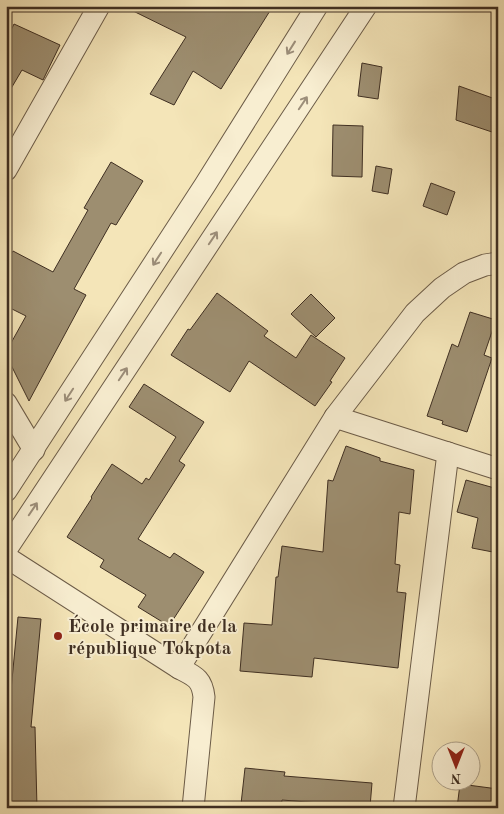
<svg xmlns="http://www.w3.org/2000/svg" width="504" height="814" viewBox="0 0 504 814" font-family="'Old Standard TT',serif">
  <rect width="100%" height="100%" fill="#f4e5b8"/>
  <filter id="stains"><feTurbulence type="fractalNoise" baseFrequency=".004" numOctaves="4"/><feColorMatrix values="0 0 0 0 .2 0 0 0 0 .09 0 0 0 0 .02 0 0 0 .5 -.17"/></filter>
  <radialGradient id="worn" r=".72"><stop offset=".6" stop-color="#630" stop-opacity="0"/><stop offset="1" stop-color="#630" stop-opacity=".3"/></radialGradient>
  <g fill="#9d8e70" stroke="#3f2f22">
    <polygon points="123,6 273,6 221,89 193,71 174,105 150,94 186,37"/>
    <polygon points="14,24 60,45 43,80 22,70 6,97 6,40"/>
    <polygon points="362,63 382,67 378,99 358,96"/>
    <polygon points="459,86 498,100 498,134 456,120"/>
    <polygon points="333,125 363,126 362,177 332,176"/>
    <polygon points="111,162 143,181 116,225 111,223 74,289 86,295 29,401 6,355 6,352 26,316 6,306 6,263 13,251 53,272 88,210 84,208"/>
    <polygon points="376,166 392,169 388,194 372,191"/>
    <polygon points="431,183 455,192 447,215 423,206"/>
    <polygon points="217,293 268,331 264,336 296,358 311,335 345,358 330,381 332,382 315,406 249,361 230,392 171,355 188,329 190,330"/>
    <polygon points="311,294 335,318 316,337 291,314"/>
    <polygon points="470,312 496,320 484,355 492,358 467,432 442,424 443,421 427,416 452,344 458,347"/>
    <polygon points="144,384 204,422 179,461 185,465 138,539 170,558 174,553 204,572 169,626 138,607 146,595 100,567 104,560 67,537 92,498 91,497 112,464 142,484 146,478 149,480 176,437 129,407"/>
    <polygon points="346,446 380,458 380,461 414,470 410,514 399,512 395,564 400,565 397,592 406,593 398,668 314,658 312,677 240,671 244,623 272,625 276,577 278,577 282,546 323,552 328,480 333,481"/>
    <polygon points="466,480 498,489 498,553 472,548 478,518 457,512"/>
    <polygon points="18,617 41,619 31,727 35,727 37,808 8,808 7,732"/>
    <polygon points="245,768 285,772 284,776 372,783 370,807 282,800 281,808 241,804"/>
    <polygon points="460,784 498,789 498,808 457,808"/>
  </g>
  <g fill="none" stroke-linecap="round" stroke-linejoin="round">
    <g stroke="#6c5c48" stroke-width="23">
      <g id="minor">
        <polyline points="6,170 99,6"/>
        <polyline points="6,403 34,450"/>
        <polyline points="335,417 498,469"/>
        <polyline points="6,491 205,185 317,6"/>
        <polyline points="6,550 366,6"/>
        <polyline points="6,557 179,668"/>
        <path d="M193 808 204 697C202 678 194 676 179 668L335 417 415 313 442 288 464 273 485 265 498 263"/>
        <polyline points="404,808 448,453"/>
      </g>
    </g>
    <use href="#minor" stroke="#f8eed1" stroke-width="21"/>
  </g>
  <defs><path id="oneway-shaft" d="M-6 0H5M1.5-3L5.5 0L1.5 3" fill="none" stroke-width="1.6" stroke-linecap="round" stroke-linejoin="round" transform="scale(1.25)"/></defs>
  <g stroke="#9c8e7a">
    <use href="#oneway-shaft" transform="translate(291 48) rotate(122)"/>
    <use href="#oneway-shaft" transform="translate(303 103) rotate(-56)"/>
    <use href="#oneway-shaft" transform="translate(213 238) rotate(-56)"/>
    <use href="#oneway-shaft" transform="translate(157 259) rotate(123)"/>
    <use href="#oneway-shaft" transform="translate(123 374) rotate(-56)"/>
    <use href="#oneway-shaft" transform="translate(69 395) rotate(123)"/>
    <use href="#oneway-shaft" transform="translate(33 509) rotate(-56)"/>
  </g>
  <circle fill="#8f2418" stroke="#f8eed1" stroke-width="2" cx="58" cy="636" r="5"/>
  <g text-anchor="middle" stroke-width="4" stroke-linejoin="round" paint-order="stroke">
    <g font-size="19" font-weight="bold" fill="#3f2f22" stroke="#f8eed1" text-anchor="start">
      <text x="68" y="632">École primaire de la<tspan x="68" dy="22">république Tokpota</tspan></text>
    </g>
  </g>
  <rect width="504" height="814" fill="none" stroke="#f4e5b8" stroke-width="25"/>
  <rect x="8" y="8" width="489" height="799" fill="none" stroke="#3f2f22" stroke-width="2.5"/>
  <rect x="12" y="12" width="479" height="789" fill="none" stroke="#3f2f22"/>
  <g transform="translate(456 766) rotate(180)"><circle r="24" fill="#f8eed1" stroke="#aea28b"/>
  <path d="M0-4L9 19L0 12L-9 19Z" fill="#8f2418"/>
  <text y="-8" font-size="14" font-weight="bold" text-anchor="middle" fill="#3f2f22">N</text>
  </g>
  <rect width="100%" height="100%" filter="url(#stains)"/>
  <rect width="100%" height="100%" fill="url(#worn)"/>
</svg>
